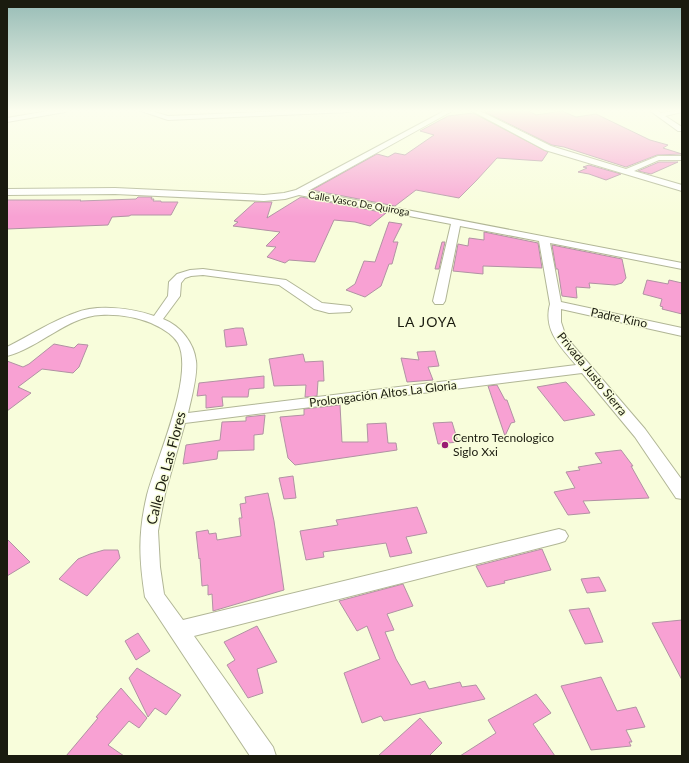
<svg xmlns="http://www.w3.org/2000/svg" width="689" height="763" viewBox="0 0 689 763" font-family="Lato,sans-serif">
  <rect width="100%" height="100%" fill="#f8fddb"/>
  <g fill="#f8a1d3" stroke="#b192a3">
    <polygon points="500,110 527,110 536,115 562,111 576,117 596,114 650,140 668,145 663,148 682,154 657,155 626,167 564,147 552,145 485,112"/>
    <polygon points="473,113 548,152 542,161 497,158 476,181 459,198 416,190 395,206 312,190 377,154 388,157 395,153 405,155 434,135 420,131 448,116"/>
    <polygon points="659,162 678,162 651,174 638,171"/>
    <polygon points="589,165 621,174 606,180 589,174 578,172 587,168 583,167"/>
    <polygon points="138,197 152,197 151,199 154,199 153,201 161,201 161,202 178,202 171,215 131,215 129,216 112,217 108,225 7,229 7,200 81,200 80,201 136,199"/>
    <polygon points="301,197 386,213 370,226 355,222 334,220 315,262 289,260 285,263 267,257 276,247 266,246 280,232 233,226 238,222 234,221 255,202 272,202 267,218"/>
    <polygon points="389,222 402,224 393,242 398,242 392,264 389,264 381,286 365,297 346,290 355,284 364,261 375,262"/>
    <polygon points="484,232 538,243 542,268 483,266 483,274 453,271 458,244 468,246 469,238 484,240"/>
    <polygon points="442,242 445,242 439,269 435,269"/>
    <polygon points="552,245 622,259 626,278 622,283 615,285 589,283 590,288 576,287 577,298 562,296 558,269 556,269"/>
    <polygon points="647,280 668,284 669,280 682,283 682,314 662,309 663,307 660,306 662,299 643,294"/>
    <polygon points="236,328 243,328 247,345 226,347 224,330"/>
    <polygon points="54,344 74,348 78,344 88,345 79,367 73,373 42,369 18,387 31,393 7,411 7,361 23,367 29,364"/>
    <polygon points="435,351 439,366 428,367 433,380 407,382 401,358 419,360 417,352"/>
    <polygon points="303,354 305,362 323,361 324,381 318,381 317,396 305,397 306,385 274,386 269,359"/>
    <polygon points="264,376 264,388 249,389 248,397 222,397 223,406 206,408 206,395 197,396 199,383"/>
    <polygon points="566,382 590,409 595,415 564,421 537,387"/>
    <polygon points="497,385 505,400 507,400 515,422 511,423 505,436 488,386"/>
    <polygon points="340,405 342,442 368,442 367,424 386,423 388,443 396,443 397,450 295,465 288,458 280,417 304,415 304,409"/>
    <polygon points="265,415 263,434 254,435 254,450 218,451 217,459 183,464 186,445 220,440 222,422 246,421 246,417"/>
    <polygon points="452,422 458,442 438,444 433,423"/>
    <polygon points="621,450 633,466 631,466 649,498 583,501 590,513 568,515 554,492 575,488 566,472 580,470 578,467 602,463 595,453"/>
    <polygon points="293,476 296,498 284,499 279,478"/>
    <polygon points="268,493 274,521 284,590 213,611 212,594 208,595 208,585 202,586 200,558 199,559 196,532 208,530 209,534 216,533 217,540 241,536 239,518 242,518 240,504 246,503 245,497"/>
    <polygon points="417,507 427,533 406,537 412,553 390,557 386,543 323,552 324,557 306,560 300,531 338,525 336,520 349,518"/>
    <polygon points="7,539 30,562 7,576"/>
    <polygon points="542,549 551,570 504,581 505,583 487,587 476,566"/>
    <polygon points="104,550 118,550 120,558 87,596 59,579 78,559 90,554"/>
    <polygon points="599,577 606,591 587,593 581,579"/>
    <polygon points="403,584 413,606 387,614 394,630 385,632 396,659 411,685 425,681 429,689 460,682 462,687 476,685 485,699 384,721 381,716 362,723 344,673 380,659 367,626 357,631 339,601"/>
    <polygon points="589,608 603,642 585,644 569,610"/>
    <polygon points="682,620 682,680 652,623"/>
    <polygon points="257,626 277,662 257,669 263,693 248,698 227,665 235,660 224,642"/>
    <polygon points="138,633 150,651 136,660 125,641"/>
    <polygon points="137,668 181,695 166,715 155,708 148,717 129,678"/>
    <polygon points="601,677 617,711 636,707 645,727 626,730 632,742 629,742 631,746 591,750 561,686"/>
    <polygon points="121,688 147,718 139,728 129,721 108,745 124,756 66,756 98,718 96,717"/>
    <polygon points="536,694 551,713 533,724 555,756 460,756 496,733 488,720"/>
    <polygon points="420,718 442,743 429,756 378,756"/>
  </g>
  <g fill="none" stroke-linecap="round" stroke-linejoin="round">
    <g stroke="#b1b696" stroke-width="2">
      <g id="minor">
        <polygon points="54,110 68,110 65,112 7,122 7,118"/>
        <polygon points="138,110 148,110 168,116 309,110 352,110 349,112 168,120"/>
        <path d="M446 110H454L308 191 682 263V269L550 243 561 302 682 328V336L561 309V322L566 337 645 429 682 480V499L676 498 635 437 582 373 185 423 165 494 158 531 160 567 164 594 183 620 559 529 565 531 568 536 565 541 559 543 194 636 273 747 276 756H250L145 597C139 559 138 533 147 495 156 460 195 375 178 343 173 334 160 327 151 323 136 317 117 314 101 315 68 316 39 348 7 356V347C29 336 52 321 75 313 97 304 132 308 154 316L168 296 169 282 177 274 190 270 203 269 286 280 322 303 350 306 352 309 350 312 329 313 314 309 279 285 203 275 191 276 185 278 181 283 180 296 163 319C181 326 194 343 196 361 198 374 191 400 188 413L576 365C560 346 543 330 550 304L539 241 460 226 445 301 443 304H435L433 301 451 224 299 195 285 199 264 201 115 194 7 195V189L115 188 264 195 284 193 296 190Z"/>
        <polygon points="470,110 478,110 551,146 626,169 658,156 682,156 682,160 659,160 634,171 682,185 682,191 545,150"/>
        <polygon points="649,110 656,110 661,113 682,110 682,112 665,116 682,127 682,131 678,131"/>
      </g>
    </g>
    <use href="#minor" fill="#fff" fill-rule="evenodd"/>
  </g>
  <linearGradient id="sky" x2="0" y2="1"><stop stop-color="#97bcb6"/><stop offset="0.51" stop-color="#fcfeef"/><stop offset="1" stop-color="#fcfeef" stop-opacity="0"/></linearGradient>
  <rect width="689" height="217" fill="url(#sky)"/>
  <circle fill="#991b72" stroke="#f8fddb" stroke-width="1.5" cx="445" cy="445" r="4"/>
  <g text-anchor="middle" stroke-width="3" stroke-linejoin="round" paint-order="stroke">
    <g font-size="10" fill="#1a1b0f" stroke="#f8fddb">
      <text transform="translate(359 203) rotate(10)" y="4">Calle Vasco De Quiroga</text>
    </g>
    <g font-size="12" fill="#1a1b0f" stroke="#f8fddb">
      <text transform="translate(619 318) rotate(12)" y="4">Padre Kino</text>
      <text transform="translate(592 374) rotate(51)" y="4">Privada Justo Sierra</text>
      <text transform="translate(383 394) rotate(-7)" y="4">Prolongación Altos La Gloria</text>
    </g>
    <g font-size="12" fill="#1a1b0f" stroke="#f8fddb" text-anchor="start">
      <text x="453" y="442">Centro Tecnologico<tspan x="453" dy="14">Siglo Xxi</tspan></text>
    </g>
    <g font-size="14" letter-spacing="1" fill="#1a1b0f" stroke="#f8fddb">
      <text x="427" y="327">LA JOYA</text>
    </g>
    <g font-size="14" fill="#1a1b0f" stroke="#f8fddb">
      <text transform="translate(166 468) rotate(-75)" y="5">Calle De Las Flores</text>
    </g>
  </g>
  <rect width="689" height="763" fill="none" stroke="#1a1b0f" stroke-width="16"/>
</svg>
